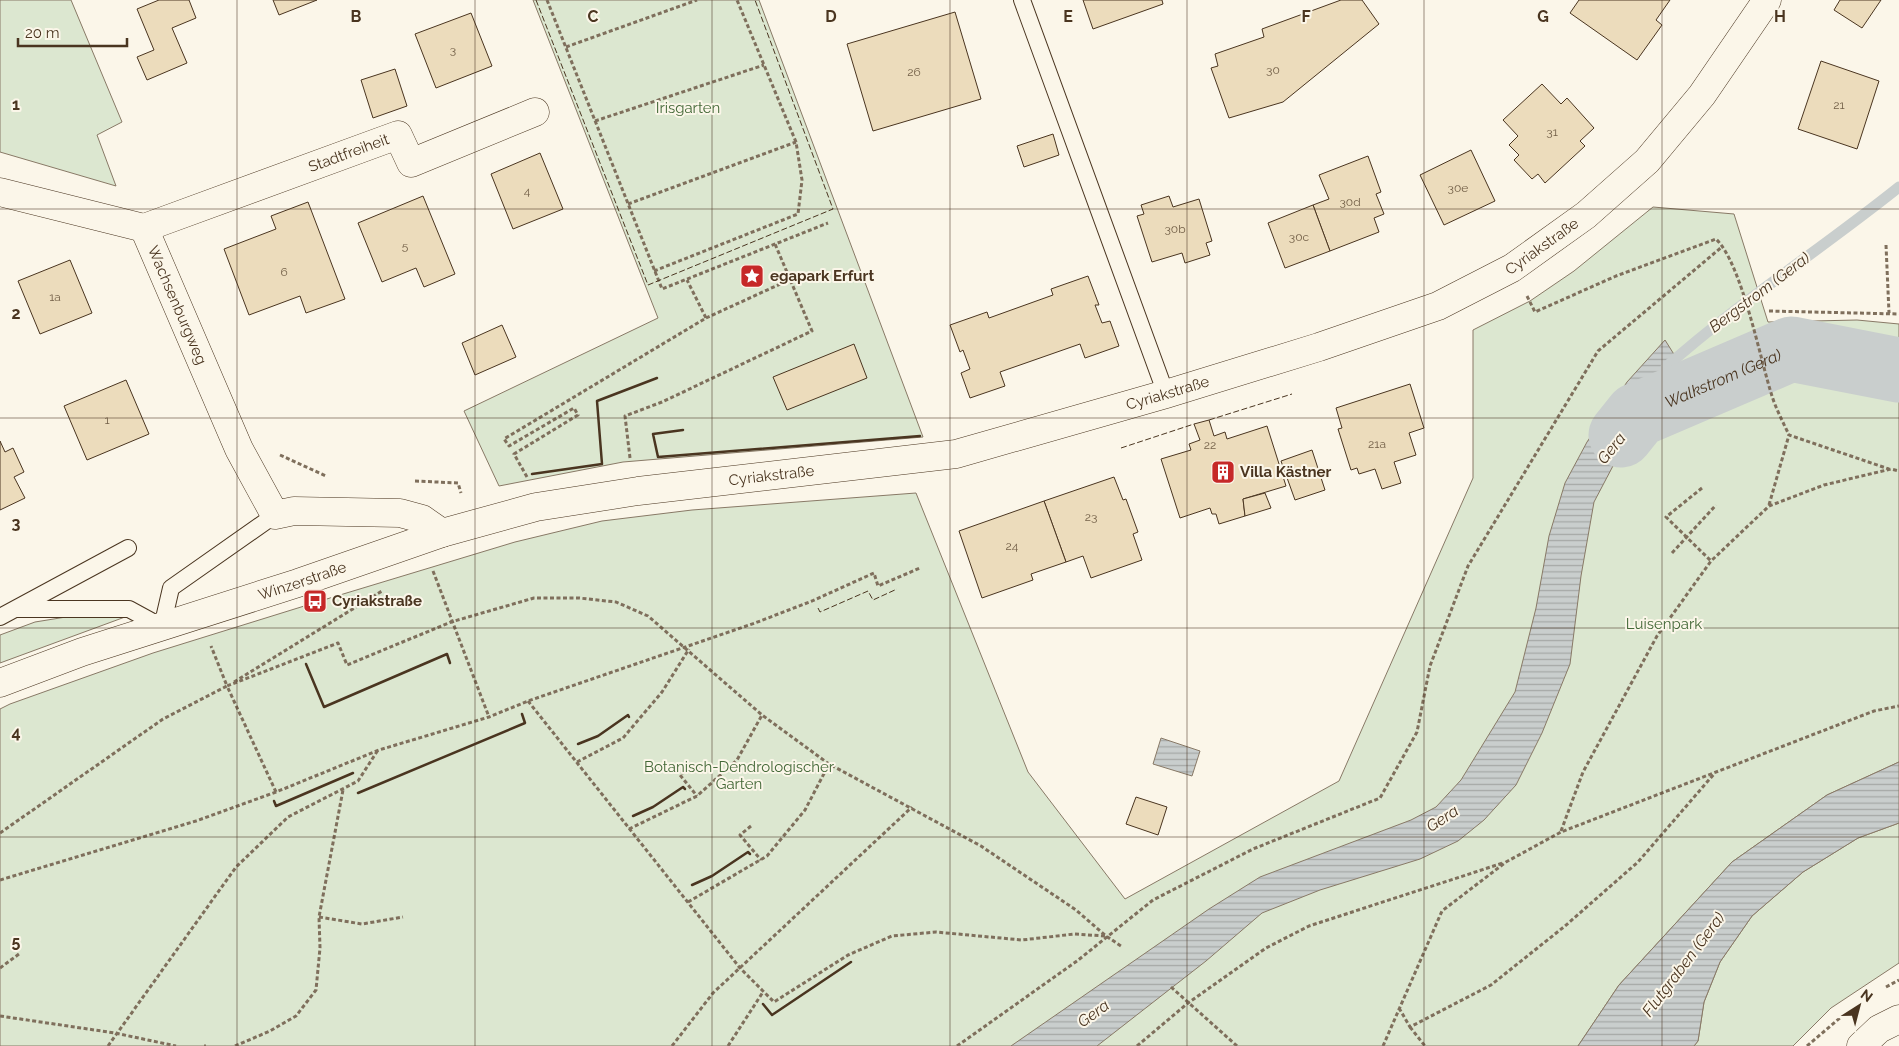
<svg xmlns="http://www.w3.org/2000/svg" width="1899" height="1046" viewBox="0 0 1899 1046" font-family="Raleway,sans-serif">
  <defs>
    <pattern id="water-rules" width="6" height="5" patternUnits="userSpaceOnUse" patternTransform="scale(1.25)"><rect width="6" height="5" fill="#c9cecd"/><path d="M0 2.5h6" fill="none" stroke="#a5a8a6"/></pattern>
  </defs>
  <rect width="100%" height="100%" fill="#fbf6e9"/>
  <g fill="#dce7d0" stroke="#887966">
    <polygon points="0,0 71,0 122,122 97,135 116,186 0,152"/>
    <polygon points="533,0 759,0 923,437 623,462 499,486 464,411 658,318"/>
    <polygon points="1653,207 1734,214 1768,322 1857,320 1899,324 1899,762 1827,795 1732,862 1619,985 1578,1046 0,1046 0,709 10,704 153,653 330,598 515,542 602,521 692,510 916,493 1028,772 1125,899 1339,781 1473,478 1473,330 1530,301 1574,271"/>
    <polygon points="66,617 125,617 0,663 0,635 35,622"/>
    <polygon points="1899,823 1899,963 1831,1008 1793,1046 1694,1046 1698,1041 1704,1002 1720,962 1752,916 1803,872 1858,838"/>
  </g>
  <g fill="url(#water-rules)" stroke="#887966">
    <polygon points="1665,340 1697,391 1643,429 1614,464 1594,502 1581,576 1570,664 1542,733 1516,785 1484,820 1458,841 1420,859 1320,890 1262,913 1206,961 1097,1046 1011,1046 1209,909 1260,877 1411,820 1436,807 1461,780 1515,692 1536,608 1549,536 1565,483 1587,442 1627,382"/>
    <polygon points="1161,738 1200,751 1192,776 1153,764"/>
    <polygon points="1899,762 1899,823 1858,838 1803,872 1752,916 1720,962 1704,1002 1698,1041 1694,1046 1578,1046 1619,985 1732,862 1827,795"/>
  </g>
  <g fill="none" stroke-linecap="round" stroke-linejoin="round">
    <path stroke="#c9cecd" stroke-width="11" d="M1666 367C1739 302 1823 248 1899 187"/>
    <path stroke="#c9cecd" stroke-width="65" id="s1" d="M1621 435 1637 415 1791 349 1899 370"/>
  </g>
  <g fill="#ecdcbc" stroke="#4a3520">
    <polygon points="159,0 189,0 196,18 172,28 187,63 147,80 137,57 154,50 137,9"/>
    <polygon points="273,0 317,0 279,15"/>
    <polygon points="1083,0 1162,0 1163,4 1093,29"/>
    <polygon points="1341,0 1362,0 1379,24 1283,102 1229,118 1211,68 1218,66 1215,54 1264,37 1262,29"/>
    <polygon points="1579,0 1670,0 1656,20 1662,25 1637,60 1570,13"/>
    <polygon points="1840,0 1881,0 1862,28 1834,10"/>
    <polygon points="955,12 981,99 873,131 847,44"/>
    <polygon points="471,13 492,66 436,88 415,34"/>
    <polygon points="1821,61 1879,81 1857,149 1798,129"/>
    <polygon points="395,69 407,106 373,118 361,80"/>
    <polygon points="1542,84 1561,104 1567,98 1594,128 1580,141 1585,146 1545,183 1538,174 1532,179 1514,160 1519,155 1509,145 1518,136 1503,120"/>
    <polygon points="1053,134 1059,155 1024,167 1017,146"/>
    <polygon points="1471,150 1495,201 1444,225 1420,175"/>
    <polygon points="540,153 563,209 513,229 491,174"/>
    <polygon points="1368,156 1381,192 1376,194 1384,214 1374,218 1379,232 1330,251 1313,205 1329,199 1319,175"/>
    <polygon points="423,196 455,274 424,287 416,268 382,282 358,223"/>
    <polygon points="1169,196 1173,207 1199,199 1212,241 1206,243 1210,255 1185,263 1182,253 1152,262 1137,216 1144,214 1141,205"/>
    <polygon points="308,202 345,299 306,313 300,296 249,315 224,249 276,229 271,216"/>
    <polygon points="1313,205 1330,251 1285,268 1268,223"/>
    <polygon points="70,260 92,313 40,334 18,281"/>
    <polygon points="1088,276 1099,305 1095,305 1102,323 1110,321 1119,346 1085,358 1080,344 1000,372 1005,386 970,398 961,373 970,369 963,350 960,352 950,325 987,312 989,318 1053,295 1051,289"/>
    <polygon points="502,325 516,357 475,375 462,343"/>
    <polygon points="854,344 867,378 787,410 773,377"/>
    <polygon points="126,380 149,434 87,460 64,406"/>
    <polygon points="1410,384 1424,428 1409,433 1416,455 1394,462 1401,483 1382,489 1375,469 1359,474 1357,468 1351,470 1338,429 1342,428 1336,408"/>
    <polygon points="1209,420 1214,436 1225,432 1227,439 1267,426 1286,486 1243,499 1245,516 1219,524 1216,514 1212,514 1210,508 1180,518 1161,459 1191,450 1189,444 1200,440 1194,424"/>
    <polygon points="0,441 5,452 13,448 24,472 14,477 25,498 0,510"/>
    <polygon points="1312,450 1325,490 1295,500 1281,461"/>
    <polygon points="1114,477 1123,500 1126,499 1138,532 1133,534 1142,560 1091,578 1083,556 1066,562 1044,501"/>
    <polygon points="1265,493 1271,508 1245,516 1243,499"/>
    <polygon points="1044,501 1066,562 1031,574 1033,580 982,598 959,531"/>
    <polygon points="1136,797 1167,807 1158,835 1126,824"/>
  </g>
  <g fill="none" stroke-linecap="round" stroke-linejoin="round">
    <g stroke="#4a3520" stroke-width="18">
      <g id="service">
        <polyline points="1022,0 1166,394"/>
        <polyline points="17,609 129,609 162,627 171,588 275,515"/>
        <polyline points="0,617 128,548"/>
      </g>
    </g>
    <g stroke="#4a3520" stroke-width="29">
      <g id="minor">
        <polyline points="0,192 144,228"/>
        <path id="s2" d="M144 228 239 449 275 515 294 511 400 513 422 519 442 533"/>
        <path id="s3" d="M144 228 398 135 411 163 535 112"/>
        <polyline points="1861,1046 1879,1029 1899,1019"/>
      </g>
    </g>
    <g stroke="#4a3520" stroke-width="29">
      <g id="tertiary">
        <path id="s4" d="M0 683 82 652 298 583 442 533 536 507 638 491 956 454 1166 394 1319 347 1438 306 1512 268 1586 215 1647 161 1702 95 1767 0"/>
      </g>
    </g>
    <g stroke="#7f6f5c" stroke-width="3" stroke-dasharray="4 2.5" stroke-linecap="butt">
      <polyline points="547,0 662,289 828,223"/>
      <polyline points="566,47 697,0"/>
      <polyline points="595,121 764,65"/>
      <polyline points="628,204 796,142"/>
      <polyline points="1886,245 1889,313"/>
      <polyline points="654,271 798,214 802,180 796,142 737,0"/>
      <path d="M1527 296 1535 312 1616 276 1716 239C1742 264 1760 359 1772 396 1776 409 1783 422 1789 435"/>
      <polyline points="1769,311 1899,314"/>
      <polyline points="706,318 789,280"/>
      <polyline points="280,455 326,476"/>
      <polyline points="630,458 625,416 662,402 812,331 775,244"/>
      <polyline points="527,477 514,454 578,415 574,408 509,446 504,439 706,318 687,280"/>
      <polyline points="415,481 458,483 461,493"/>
      <polyline points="1702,488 1666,517 1711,561"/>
      <polyline points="1769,505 1789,435 1889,469"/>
      <polyline points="1672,553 1716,505"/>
      <polyline points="433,571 489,717"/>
      <polyline points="234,682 382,591"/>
      <polyline points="528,701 740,968 774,1002 848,955 892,936 936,932 1022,940 1074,934 1105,936"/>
      <polyline points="577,762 623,738 662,692 689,649"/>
      <polyline points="690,767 680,775 697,796"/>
      <polyline points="276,792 227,686 338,643 347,665 451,622 534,598 579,598 616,602 648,616 762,715 829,764 981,846 1076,910 1106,936 1121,946"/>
      <polyline points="751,826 740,835 761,860"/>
      <polyline points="629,829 697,796 737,760 762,715"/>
      <polyline points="1561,831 1583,772 1657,636 1711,561 1769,506 1824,485 1891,469 1899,471"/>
      <polyline points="0,833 163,719 227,686 211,646"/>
      <polyline points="0,880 196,821 276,792 379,750 489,717 528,701 755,623 812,601 874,573 878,586 920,568"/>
      <polyline points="688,902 767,856 805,810 829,764"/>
      <polyline points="319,917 362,924 403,917"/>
      <polyline points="0,968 19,954"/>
      <polyline points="1171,987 1237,1046"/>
      <polyline points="1886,987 1899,980"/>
      <polyline points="1399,1008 1410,1027 1491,985 1565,926 1638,862 1714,774"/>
      <polyline points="0,1016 115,1033 176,1046"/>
      <polyline points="1410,1027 1425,1046"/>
      <polyline points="108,1046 236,867 288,817 358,781 378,750"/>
      <polyline points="204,1046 206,1046"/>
      <polyline points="235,1046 270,1031 296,1016 316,990 320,948 319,917 343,790"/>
      <polyline points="672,1046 713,993 912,807"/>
      <polyline points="728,1046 763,992"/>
      <polyline points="957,1046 1077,961 1153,900 1253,849 1380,798 1417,732 1430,666 1468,566 1598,351 1723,246"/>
      <polyline points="1137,1046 1188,1003 1266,948 1309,926 1503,863"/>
      <polyline points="1383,1046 1442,911 1506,862 1561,832 1874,711 1899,706"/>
      <polyline points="1807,1046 1841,1017"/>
    </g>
    <use href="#service" stroke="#fbf6e9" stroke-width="16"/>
    <use href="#minor" stroke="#fbf6e9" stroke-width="28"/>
    <use href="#tertiary" stroke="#fbf6e9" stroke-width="28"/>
    <g stroke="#4a3520" stroke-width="1" stroke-dasharray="6 2.5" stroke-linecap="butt">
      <polyline points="536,0 648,285 833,209 755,0"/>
      <polyline points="1209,420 1292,394"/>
      <polyline points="1121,448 1194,424"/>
      <polyline points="818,608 820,612 868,591 873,600 897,589"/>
      <polyline points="358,793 525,723 522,714"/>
      <polyline points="274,801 276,806 353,773"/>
    </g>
    <g stroke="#4a3520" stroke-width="2.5">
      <polyline points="683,430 653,434 658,457 920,436"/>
      <polyline points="532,474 602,464 597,401 657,378"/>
      <polyline points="306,664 324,707 447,654 450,663"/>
      <polyline points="578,744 598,736 628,715 629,717"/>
      <polyline points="358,793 525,723 522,714"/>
      <polyline points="274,801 276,806 353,773"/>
      <polyline points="633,816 653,807 683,787 685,789"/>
      <polyline points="692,885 712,876 748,852 750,854"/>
      <polyline points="763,1004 772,1015 851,962"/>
    </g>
  </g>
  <path fill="none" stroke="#4a3520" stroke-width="1" stroke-opacity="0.55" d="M237 0V1046M475 0V1046M712 0V1046M950 0V1046M1187 0V1046M1424 0V1046M1662 0V1046M0 209H1899M0 418H1899M0 628H1899M0 837H1899"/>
  <defs>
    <g id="sight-square" transform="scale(1.25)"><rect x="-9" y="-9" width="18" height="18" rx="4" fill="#c62828" stroke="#fbf6e9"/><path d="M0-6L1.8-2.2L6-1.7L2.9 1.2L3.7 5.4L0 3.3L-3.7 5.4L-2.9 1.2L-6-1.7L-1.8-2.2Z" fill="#fff"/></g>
    <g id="building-square" transform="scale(1.25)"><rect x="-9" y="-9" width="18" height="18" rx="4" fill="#c62828" stroke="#fbf6e9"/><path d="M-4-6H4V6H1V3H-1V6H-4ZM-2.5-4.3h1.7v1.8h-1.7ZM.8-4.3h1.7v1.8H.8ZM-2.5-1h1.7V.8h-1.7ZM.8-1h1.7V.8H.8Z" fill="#fff"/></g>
    <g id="bus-square" transform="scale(1.25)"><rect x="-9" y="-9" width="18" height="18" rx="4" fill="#c62828" stroke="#fbf6e9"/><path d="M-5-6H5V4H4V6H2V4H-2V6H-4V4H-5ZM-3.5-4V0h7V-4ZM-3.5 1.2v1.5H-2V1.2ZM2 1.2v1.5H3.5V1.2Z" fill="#fff"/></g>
  </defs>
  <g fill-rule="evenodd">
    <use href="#sight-square" x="752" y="276"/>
    <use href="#building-square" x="1223" y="472"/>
    <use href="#bus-square" x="315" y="601"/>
  </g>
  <g text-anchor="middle" stroke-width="4" stroke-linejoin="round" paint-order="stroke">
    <g font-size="12" fill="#725f47">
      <text x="453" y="54">3</text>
      <text x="1273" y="74">30</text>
      <text x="914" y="76">26</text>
      <text x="1839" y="109">21</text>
      <text x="1552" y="136">31</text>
      <text x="1458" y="192">30e</text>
      <text x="527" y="195">4</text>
      <text x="1350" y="206">30d</text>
      <text x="1175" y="233">30b</text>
      <text x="1299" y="241">30c</text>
      <text x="405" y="250">5</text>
      <text x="284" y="276">6</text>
      <text x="55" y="301">1a</text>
      <text x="107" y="424">1</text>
      <text x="1377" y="448">21a</text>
      <text x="1210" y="449">22</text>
      <text x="1091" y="521">23</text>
      <text x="1012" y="550">24</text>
    </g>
    <g font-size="15" fill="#436837" stroke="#fbf6e9">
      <text x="688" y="113">Irisgarten</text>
      <text x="1664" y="629">Luisenpark</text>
      <text x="739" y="772">Botanisch-Dendrologischer<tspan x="739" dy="17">Garten</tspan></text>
    </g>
    <g font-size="15" fill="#4a3520" stroke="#fbf6e9">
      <text dy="5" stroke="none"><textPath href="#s3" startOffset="218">Stadtfreiheit</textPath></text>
      <text dy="5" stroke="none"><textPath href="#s4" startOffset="1612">Cyriakstraße</textPath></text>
      <text dy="5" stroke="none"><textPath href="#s2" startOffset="84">Wachsenburgweg</textPath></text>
      <text dy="5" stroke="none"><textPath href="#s4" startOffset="1208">Cyriakstraße</textPath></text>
      <text dy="5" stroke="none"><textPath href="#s4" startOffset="802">Cyriakstraße</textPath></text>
      <text dy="5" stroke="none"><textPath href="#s4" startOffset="319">Winzerstraße</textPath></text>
    </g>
    <g font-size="15" font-weight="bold" fill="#4a3520" stroke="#fbf6e9" text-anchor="start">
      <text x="770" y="281">egapark Erfurt</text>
      <text x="1240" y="477">Villa Kästner</text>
      <text x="332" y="606">Cyriakstraße</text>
    </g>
    <g font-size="16" font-style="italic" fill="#4a3520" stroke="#fbf6e9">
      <text transform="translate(1759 292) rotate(-37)" y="6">Bergstrom (Gera)</text>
      <text dy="6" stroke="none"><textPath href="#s1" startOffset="119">Walkstrom (Gera)</textPath></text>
      <text transform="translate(1611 448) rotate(-51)" y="6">Gera</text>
      <text transform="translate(1442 818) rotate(-33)" y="6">Gera</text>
      <text transform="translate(1683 964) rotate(-53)" y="6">Flutgraben (Gera)</text>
      <text transform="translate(1093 1013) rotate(-36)" y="6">Gera</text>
    </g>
  </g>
  <g font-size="16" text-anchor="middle" font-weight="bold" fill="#4a3520" stroke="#fbf6e9" stroke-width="4" stroke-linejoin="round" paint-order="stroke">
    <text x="356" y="22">B</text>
    <text x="593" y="22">C</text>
    <text x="831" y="22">D</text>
    <text x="1068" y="22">E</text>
    <text x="1306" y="22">F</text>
    <text x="1543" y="22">G</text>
    <text x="1780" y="22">H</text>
    <text x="16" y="110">1</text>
    <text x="16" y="319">2</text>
    <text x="16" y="529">3</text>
    <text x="16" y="738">4</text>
    <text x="16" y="947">5</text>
  </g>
  <g transform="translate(1859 1006) rotate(36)" stroke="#fbf6e9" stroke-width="4" paint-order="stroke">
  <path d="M0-4L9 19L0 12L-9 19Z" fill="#4a3520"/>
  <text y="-8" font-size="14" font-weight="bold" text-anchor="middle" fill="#4a3520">N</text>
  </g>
  <path d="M18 38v8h109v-8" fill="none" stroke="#4a3520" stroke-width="2.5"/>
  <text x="25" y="38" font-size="15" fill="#4a3520" stroke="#fbf6e9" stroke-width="4" paint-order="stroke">20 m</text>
</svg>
